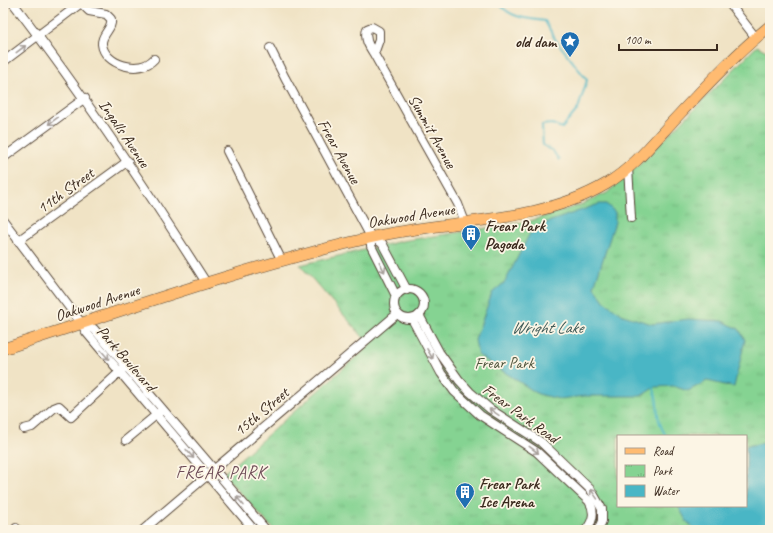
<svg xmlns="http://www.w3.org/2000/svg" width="773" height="533" viewBox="0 0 773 533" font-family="Caveat,sans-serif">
  <defs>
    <pattern id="park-tufts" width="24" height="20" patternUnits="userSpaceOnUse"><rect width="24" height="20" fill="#85d392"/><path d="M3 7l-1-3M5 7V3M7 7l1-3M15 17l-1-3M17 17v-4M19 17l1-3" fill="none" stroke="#74b57d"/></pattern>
  </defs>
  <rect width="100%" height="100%" fill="#fcf5e5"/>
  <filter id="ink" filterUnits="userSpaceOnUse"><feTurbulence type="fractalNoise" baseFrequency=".025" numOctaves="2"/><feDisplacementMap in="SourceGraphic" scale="8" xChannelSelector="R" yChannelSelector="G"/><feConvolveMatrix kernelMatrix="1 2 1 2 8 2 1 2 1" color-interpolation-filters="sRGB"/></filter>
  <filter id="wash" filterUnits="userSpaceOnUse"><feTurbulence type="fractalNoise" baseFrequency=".012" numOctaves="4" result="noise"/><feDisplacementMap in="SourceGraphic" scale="16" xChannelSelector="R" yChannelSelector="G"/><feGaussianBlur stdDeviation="0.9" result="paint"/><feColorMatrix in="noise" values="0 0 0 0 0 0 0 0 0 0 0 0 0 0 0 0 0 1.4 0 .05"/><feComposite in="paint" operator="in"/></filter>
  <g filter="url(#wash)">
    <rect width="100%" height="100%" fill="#f0e3c5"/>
    <path fill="url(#park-tufts)" stroke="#607e58" fill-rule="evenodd" d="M757 46 770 53V530H274L223 474 370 345 300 265 402 241 527 222 577 206 607 193 648 156ZM618 436H746V506H618Z"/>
    <g fill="#49b6c5" stroke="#427072">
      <polygon points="599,204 606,204 615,212 615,222 594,287 605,302 623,315 652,324 688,319 722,321 739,329 745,340 734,387 707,381 688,391 673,386 655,387 641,396 585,396 559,399 538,394 478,355 475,340 492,293 505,282 529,235 537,226"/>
      <polygon points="770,442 770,530 696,530 687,522 678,506 746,506 746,446"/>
    </g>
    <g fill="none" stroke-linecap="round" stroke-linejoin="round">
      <g stroke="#49b6c5" stroke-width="2">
        <path d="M499 3C509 18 528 19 545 21L555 39 587 80 578 109 562 128 552 124 542 125 543 145 553 151 559 160"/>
        <path d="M653 386C661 406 653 416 666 436"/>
      </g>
    </g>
  </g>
  <g filter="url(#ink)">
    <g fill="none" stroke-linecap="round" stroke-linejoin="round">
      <g stroke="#564637" stroke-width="10">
        <g id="minor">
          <path d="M13 3C83 93 146 188 207 284"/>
          <path d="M81 3 89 11 106 14 111 19C113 29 101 34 102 44 104 65 140 75 154 59"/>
          <polyline points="729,3 756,38"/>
          <polyline points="270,48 285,78 371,237"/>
          <path d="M374 54C369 46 364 39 367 29L372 27 379 31V40L374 54 458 204 465 222"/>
          <polyline points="3,62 81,3"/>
          <polyline points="227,151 282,261"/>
          <polyline points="3,158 85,98"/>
          <polyline points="628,167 631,218"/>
          <polyline points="3,220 82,324 86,332 254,530"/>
          <polyline points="371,237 371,246 396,296"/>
          <polyline points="371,237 382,243 407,290"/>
          <polyline points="18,241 128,161"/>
          <circle cx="409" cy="304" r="15"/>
          <polyline points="419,315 439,352 459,380 470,392 490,409 541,442 591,490 602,509 602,521 598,530"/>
          <path d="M412 319 441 373 454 391 480 415 537 452 589 501C595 511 594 520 586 530"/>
          <polyline points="82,324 94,329 266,530"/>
          <polyline points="24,429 32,427 54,408 59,406 71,417 123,369"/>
          <polyline points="126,440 161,411"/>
          <polyline points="16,528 17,530"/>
          <polyline points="143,530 397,314"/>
        </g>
      </g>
      <g stroke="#564637" stroke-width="12">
        <path id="major" d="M3 349C124 310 245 267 369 238 445 219 537 225 606 184 632 169 652 144 672 122 703 89 734 55 770 26"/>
      </g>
      <use href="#minor" stroke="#fff" stroke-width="8"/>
      <use href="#major" stroke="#ffbb71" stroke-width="11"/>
    </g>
    <defs><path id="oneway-shaft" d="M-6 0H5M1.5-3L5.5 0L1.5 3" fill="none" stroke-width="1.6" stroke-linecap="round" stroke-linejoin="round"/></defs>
    <g stroke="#a79f9a">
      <use href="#oneway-shaft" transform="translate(21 49) rotate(-37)"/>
      <use href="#oneway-shaft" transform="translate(53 121) rotate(144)"/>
      <use href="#oneway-shaft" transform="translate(382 267) rotate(63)"/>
      <use href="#oneway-shaft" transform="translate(430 354) rotate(60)"/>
      <use href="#oneway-shaft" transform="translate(105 355) rotate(49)"/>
      <use href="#oneway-shaft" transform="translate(494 412) rotate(-146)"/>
      <use href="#oneway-shaft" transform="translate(534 450) rotate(37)"/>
      <use href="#oneway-shaft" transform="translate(190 454) rotate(50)"/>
      <use href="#oneway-shaft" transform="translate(594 494) rotate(-125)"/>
      <use href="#oneway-shaft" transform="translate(240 501) rotate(-131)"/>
    </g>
  </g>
  <defs>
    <g id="sight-pin" transform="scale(1)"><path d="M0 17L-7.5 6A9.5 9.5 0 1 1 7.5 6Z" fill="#1f6fb2" stroke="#fcf5e5"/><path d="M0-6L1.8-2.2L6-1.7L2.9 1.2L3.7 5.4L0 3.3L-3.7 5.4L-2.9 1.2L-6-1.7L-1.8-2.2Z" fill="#fff"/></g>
    <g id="building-pin" transform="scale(1)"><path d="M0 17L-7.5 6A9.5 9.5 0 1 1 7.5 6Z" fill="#1f6fb2" stroke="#fcf5e5"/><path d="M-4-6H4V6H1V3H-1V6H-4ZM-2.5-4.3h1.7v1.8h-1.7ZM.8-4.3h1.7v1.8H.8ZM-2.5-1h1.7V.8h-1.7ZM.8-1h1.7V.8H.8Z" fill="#fff"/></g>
  </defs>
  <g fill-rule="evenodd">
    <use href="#sight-pin" x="570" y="41"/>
    <use href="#building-pin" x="471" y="234"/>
    <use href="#building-pin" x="465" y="492"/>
  </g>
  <g text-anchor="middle" stroke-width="3.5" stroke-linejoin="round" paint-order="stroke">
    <g font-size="16" font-weight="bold" fill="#3b2a1e" stroke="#fcf5e5" text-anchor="start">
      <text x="556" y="47" text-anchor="end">old dam</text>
      <text x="485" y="231">Frear Park<tspan x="485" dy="18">Pagoda</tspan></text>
      <text x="479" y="489">Frear Park<tspan x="479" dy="18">Ice Arena</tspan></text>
    </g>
    <g font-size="16" fill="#3b2a1e" stroke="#fcf5e5">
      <text transform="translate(433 131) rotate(61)" y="6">Summit Avenue</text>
      <text transform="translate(125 133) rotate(56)" y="6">Ingalls Avenue</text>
      <text transform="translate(340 151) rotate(61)" y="6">Frear Avenue</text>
      <text transform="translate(65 190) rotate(-36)" y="6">11th Street</text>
      <text transform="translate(411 215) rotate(-9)" y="6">Oakwood Avenue</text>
      <text transform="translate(97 302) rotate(-18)" y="6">Oakwood Avenue</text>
      <text transform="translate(127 358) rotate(49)" y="6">Park Boulevard</text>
      <text transform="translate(261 411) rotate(-40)" y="6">15th Street</text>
      <text transform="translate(521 413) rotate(36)" y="6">Frear Park Road</text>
    </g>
    <g font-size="16" fill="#4e543b" stroke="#fcf5e5">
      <text x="504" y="368">Frear Park</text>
    </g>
    <g font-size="17" font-style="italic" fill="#405b58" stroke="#fcf5e5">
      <text x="547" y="333">Wright Lake</text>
    </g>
    <g font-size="17" letter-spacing="1" fill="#6f4d58" stroke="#fcf5e5">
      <text x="221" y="478">FREAR PARK</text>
    </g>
  </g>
  <rect width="773" height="533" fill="none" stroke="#fcf5e5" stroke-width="16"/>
  <rect x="617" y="435" width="130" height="72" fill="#fcf5e5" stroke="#afa495"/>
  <rect x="625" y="448" width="20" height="6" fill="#ffbb71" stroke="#afa495"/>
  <text x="653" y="455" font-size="12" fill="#3b2a1e">Road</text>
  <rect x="625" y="465" width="20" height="12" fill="url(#park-tufts)" stroke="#afa495"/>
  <text x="653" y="475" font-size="12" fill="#3b2a1e">Park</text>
  <rect x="625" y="485" width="20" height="12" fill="#49b6c5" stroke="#afa495"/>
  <text x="653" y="495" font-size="12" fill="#3b2a1e">Water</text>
  <path d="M619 44v6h98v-6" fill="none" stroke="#3b2a1e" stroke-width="2"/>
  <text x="625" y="44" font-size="12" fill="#3b2a1e" stroke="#fcf5e5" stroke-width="3" paint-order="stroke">100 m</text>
</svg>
